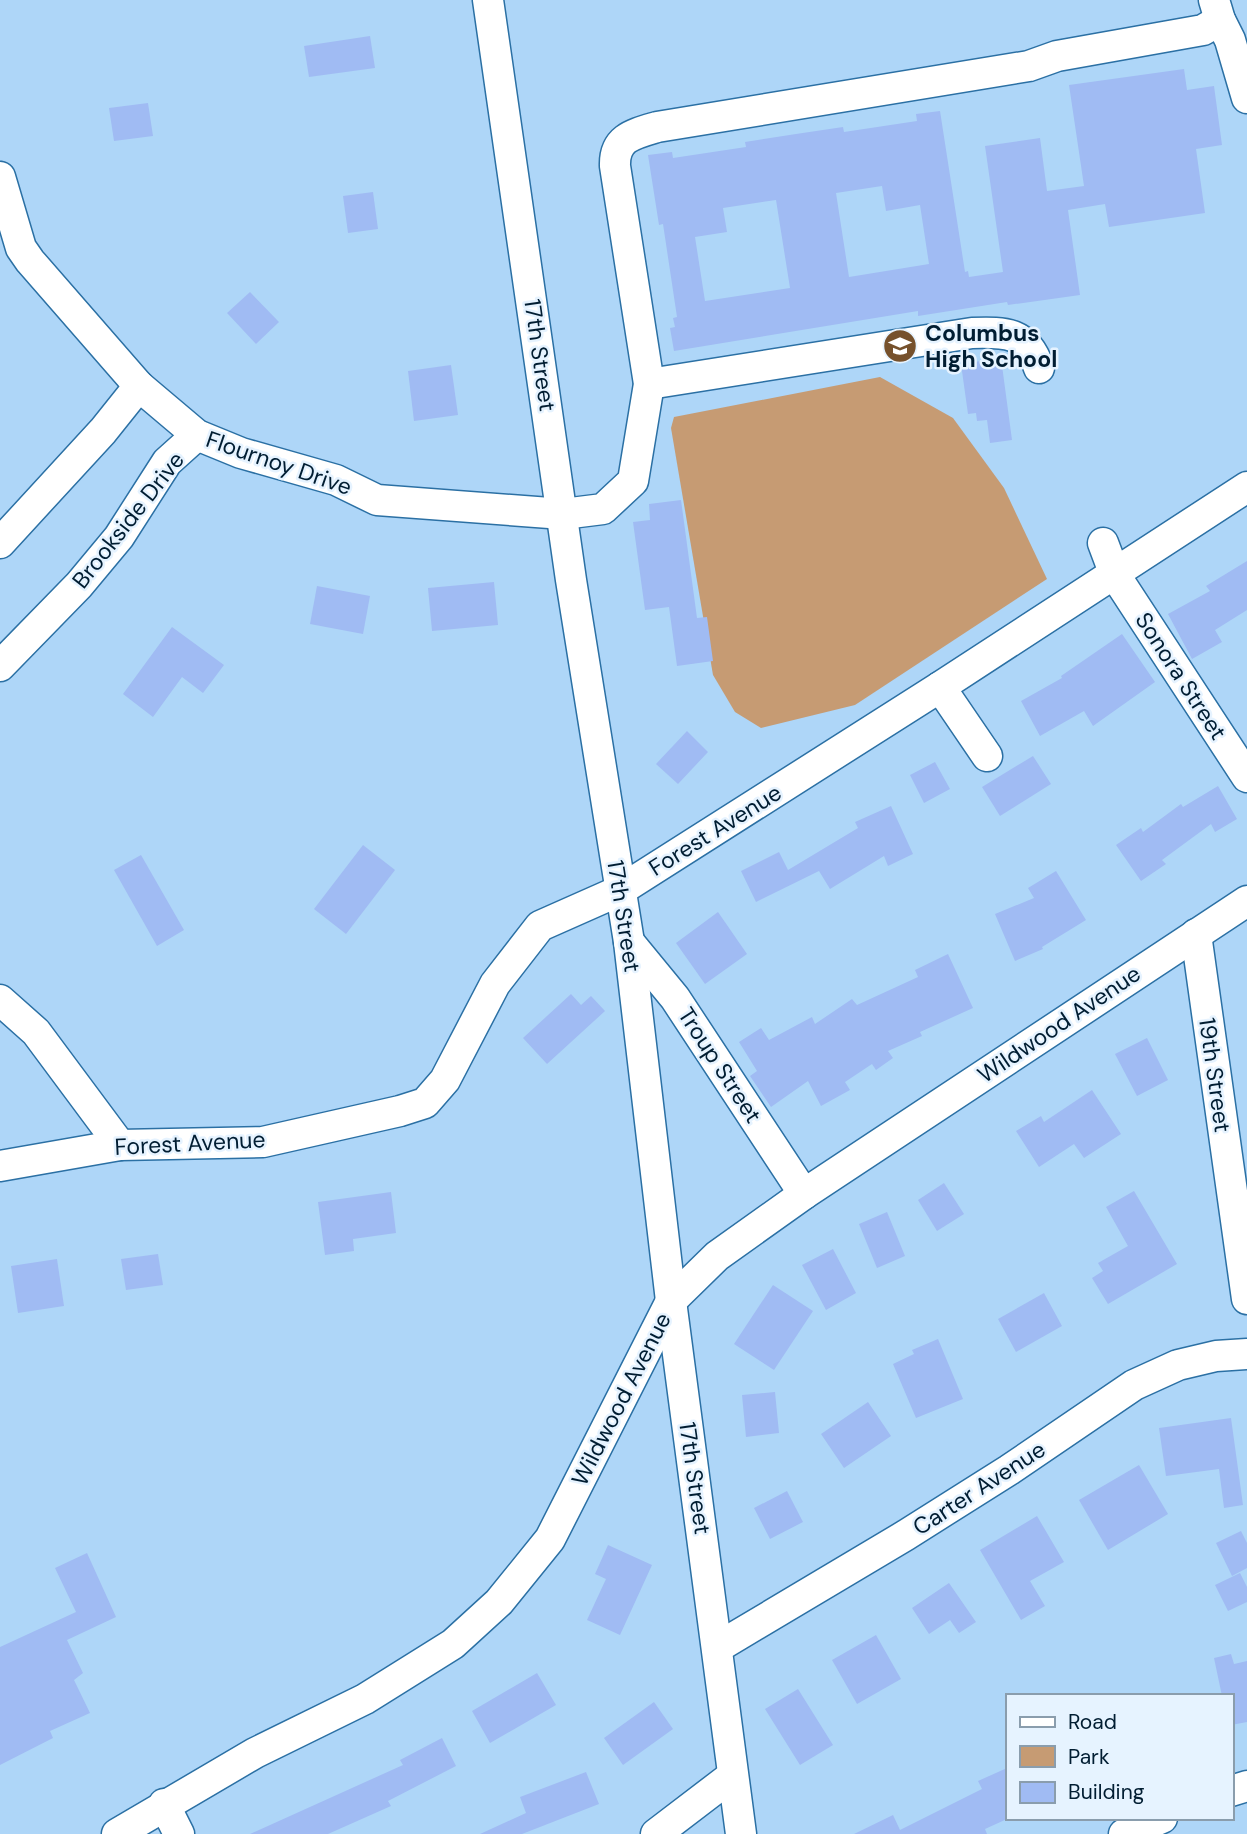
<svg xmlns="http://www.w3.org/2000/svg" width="1247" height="1834" viewBox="0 0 1247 1834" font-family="'DM Sans',sans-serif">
  <rect width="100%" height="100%" fill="#aed6f8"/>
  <polygon fill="#c69b73" points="880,377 953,418 1004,488 1047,579 855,705 761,728 735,712 713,675 671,428 674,417"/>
  <g fill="#a0bbf3" fill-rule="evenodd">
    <polygon points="370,36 375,68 309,77 304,46"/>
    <path d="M1184 69 1187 90 1214 86 1222 145 1196 149 1205 213 1109 227 1105 204 1068 210 1080 295 1008 305 1007 302 918 316V311L674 351 670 328 675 327 673 318 677 317 663 224 659 225 648 155 672 152 673 158 746 147 745 142 796 134 843 127 844 132 917 121 916 114 940 111 965 272 968 271 969 277 1003 272 985 146 1040 138 1047 191 1084 186 1069 85ZM882 186 886 211 920 205 929 264 849 277 836 193ZM776 200 790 288 705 301 695 237 727 232 723 208Z"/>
    <polygon points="148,103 153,136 114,141 109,108"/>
    <polygon points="373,192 378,229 348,233 343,196"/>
    <polygon points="250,292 279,322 256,344 227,313"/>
    <polygon points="1001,358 1012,440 990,443 987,420 977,421 976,413 968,414 961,364"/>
    <polygon points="451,365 458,415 414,421 408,371"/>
    <polygon points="681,500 697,618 707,617 713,661 677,666 669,607 645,610 633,522 650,520 649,504"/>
    <polygon points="1247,561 1247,610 1215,630 1222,642 1192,659 1168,614 1210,591 1206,586"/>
    <polygon points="494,582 498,625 432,631 428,588"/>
    <polygon points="317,586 370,596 363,634 310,624"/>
    <polygon points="172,627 224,665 203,693 182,677 153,717 123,694"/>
    <polygon points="1122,634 1155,682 1093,726 1084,711 1040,736 1021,701 1062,678 1061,676"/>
    <polygon points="687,731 708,752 678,784 656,764"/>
    <polygon points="1033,756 1051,784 1000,816 982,787"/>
    <polygon points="935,762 950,789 924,803 910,775"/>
    <polygon points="1218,786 1237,819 1215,832 1211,824 1162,860 1166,864 1141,881 1116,845 1141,828 1143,832 1181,804 1183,807"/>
    <polygon points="891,806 913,854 888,866 884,856 830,889 819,871 756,902 741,871 779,852 788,870 858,828 855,822"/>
    <polygon points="363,845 395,870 346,934 314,909"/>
    <polygon points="141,855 184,930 157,946 114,870"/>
    <polygon points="1056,871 1086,920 1042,947 1043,949 1015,961 995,914 1034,898 1028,888"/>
    <polygon points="718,912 747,954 705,984 676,943"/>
    <polygon points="948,954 973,1008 920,1032 922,1036 888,1051 893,1058 876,1070 872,1064 845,1082 850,1090 821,1106 808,1081 771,1107 750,1076 757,1071 739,1042 761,1028 769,1040 812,1017 815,1024 852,999 857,1005 918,977 915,970"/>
    <polygon points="571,994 581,1005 591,996 605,1011 547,1064 523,1038"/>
    <polygon points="1147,1038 1168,1080 1137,1096 1115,1054"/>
    <polygon points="1092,1090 1121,1134 1084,1158 1074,1144 1039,1167 1016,1131 1041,1116 1044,1122"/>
    <polygon points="944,1183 964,1214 937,1231 918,1200"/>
    <polygon points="1134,1191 1177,1264 1108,1304 1092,1278 1103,1271 1098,1263 1128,1246 1106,1207"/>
    <polygon points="391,1192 396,1233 353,1239 354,1251 325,1255 318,1202"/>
    <polygon points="887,1212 905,1256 877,1268 859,1224"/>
    <polygon points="833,1249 856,1293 826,1310 802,1265"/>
    <polygon points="158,1254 163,1285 126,1290 121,1259"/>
    <polygon points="57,1259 64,1306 18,1313 11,1266"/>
    <polygon points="773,1285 813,1311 774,1370 734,1344"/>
    <polygon points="1044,1293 1062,1326 1016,1352 998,1319"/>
    <polygon points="938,1339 963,1399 916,1418 893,1364 914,1354 912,1350"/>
    <polygon points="775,1392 779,1433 746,1437 742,1395"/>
    <polygon points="868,1402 891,1436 844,1468 821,1434"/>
    <polygon points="1231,1418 1243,1505 1224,1508 1219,1469 1166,1476 1159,1428"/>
    <polygon points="1139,1465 1168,1514 1108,1550 1079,1500"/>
    <polygon points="787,1491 803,1522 770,1539 754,1508"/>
    <polygon points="1037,1516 1064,1562 1030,1581 1045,1606 1021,1620 980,1550"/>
    <polygon points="1241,1531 1247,1543 1247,1568 1232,1576 1216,1543"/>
    <polygon points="608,1545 652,1565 620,1635 587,1620 606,1579 595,1574"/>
    <polygon points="87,1553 116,1617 67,1640 83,1673 74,1680 90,1713 50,1731 53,1738 0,1765 0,1647 76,1612 55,1568"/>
    <polygon points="1240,1573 1247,1587 1247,1602 1228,1611 1215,1585"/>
    <polygon points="949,1583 976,1622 959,1633 950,1620 929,1634 912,1608"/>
    <polygon points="876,1635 901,1679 857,1704 832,1660"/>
    <polygon points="1231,1654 1234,1664 1247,1661 1247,1722 1231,1725 1231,1696 1222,1696 1214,1658"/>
    <polygon points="537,1673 556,1705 490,1743 472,1711"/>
    <polygon points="798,1689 833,1745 800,1765 765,1709"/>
    <polygon points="654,1702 673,1729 623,1765 604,1738"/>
    <polygon points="442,1738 456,1766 388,1801 391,1806 328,1834 250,1834 403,1765 400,1760"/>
    <polygon points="1007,1768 1007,1819 985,1829 987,1834 854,1834 893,1815 900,1830 982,1789 978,1781"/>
    <polygon points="586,1772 599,1804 522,1834 480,1834 526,1813 520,1797"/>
  </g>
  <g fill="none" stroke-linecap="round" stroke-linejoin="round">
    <g stroke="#2b70a4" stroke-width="33">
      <g id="minor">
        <polyline points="488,0 571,580 629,942 671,1301 741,1834"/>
        <polyline points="1214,0 1220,20 1230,40 1247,98"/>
        <path d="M0 177 21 248 30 261 139 386 197 435 241 453 336 480 377 500 563 514 603 509 633 481 649 384 615 166C614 138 633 134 657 127L1029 66 1057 56 1203 30 1220 20"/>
        <path d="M649 384 972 333C1007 332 1027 332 1039 368"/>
        <polyline points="0,543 103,431 139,386"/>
        <polyline points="1103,543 1115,575 1247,777"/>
        <polyline points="0,666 79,585 119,537 167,462 197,435"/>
        <polyline points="940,687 987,756"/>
        <polyline points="1196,934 1247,1299"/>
        <polyline points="629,942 675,998 804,1194"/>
        <polyline points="0,1000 36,1032 120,1145"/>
        <polyline points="0,1166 120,1145 263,1142 400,1111 425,1103 445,1080 495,984 540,926 619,891 940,687 1247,487"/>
        <polyline points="718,1647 906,1535 1009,1470 1134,1385 1178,1365 1216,1356 1247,1354"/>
        <polyline points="1231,1791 1247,1786"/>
        <polyline points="164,1804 179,1834"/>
        <polyline points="117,1834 255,1753 365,1699 453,1644 499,1602 550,1539 671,1301 717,1256 804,1194 1247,901"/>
        <polyline points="656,1834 732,1776"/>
        <polyline points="1124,1834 1162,1818"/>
      </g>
    </g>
    <use href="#minor" stroke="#fff" stroke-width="30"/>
  </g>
  <defs>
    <g id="school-disc" transform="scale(1.75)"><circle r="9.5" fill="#76512c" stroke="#e6f3ff"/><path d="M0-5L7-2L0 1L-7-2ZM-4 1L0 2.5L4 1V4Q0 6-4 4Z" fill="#fff"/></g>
  </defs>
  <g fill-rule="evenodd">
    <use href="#school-disc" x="900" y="346"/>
  </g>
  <g text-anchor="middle" stroke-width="5" stroke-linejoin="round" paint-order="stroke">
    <g font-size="23" font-weight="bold" fill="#011d32" stroke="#e6f3ff" text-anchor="start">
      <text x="925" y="341">Columbus<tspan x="925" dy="26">High School</tspan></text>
    </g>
    <g font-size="23" fill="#011d32" stroke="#e6f3ff">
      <text transform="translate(540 355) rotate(82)" y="8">17th Street</text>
      <text transform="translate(279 463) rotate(19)" y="8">Flournoy Drive</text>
      <text transform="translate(128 520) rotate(-52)" y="8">Brookside Drive</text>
      <text transform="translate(1181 676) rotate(57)" y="8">Sonora Street</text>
      <text transform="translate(715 830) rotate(-32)" y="8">Forest Avenue</text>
      <text transform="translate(624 916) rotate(81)" y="8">17th Street</text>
      <text transform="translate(1059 1024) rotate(-34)" y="8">Wildwood Avenue</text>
      <text transform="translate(720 1065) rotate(57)" y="8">Troup Street</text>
      <text transform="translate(1215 1075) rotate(82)" y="8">19th Street</text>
      <text transform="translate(190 1143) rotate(-3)" y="8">Forest Avenue</text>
      <text transform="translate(621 1399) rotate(-63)" y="8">Wildwood Avenue</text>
      <text transform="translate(695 1478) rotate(82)" y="8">17th Street</text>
      <text transform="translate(979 1488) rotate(-33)" y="8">Carter Avenue</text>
    </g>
  </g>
  <rect x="1006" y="1694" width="228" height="126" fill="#e6f3ff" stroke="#8a9dad" stroke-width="2"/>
  <rect x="1020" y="1717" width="35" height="10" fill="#ffffff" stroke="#8a9dad" stroke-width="2"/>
  <text x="1068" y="1729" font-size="21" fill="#011d32">Road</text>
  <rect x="1020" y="1746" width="35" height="21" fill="#c69b73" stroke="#8a9dad" stroke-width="2"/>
  <text x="1068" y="1764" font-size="21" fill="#011d32">Park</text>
  <rect x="1020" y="1782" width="35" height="21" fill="#a0bbf3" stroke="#8a9dad" stroke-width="2"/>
  <text x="1068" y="1799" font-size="21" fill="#011d32">Building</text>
</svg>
